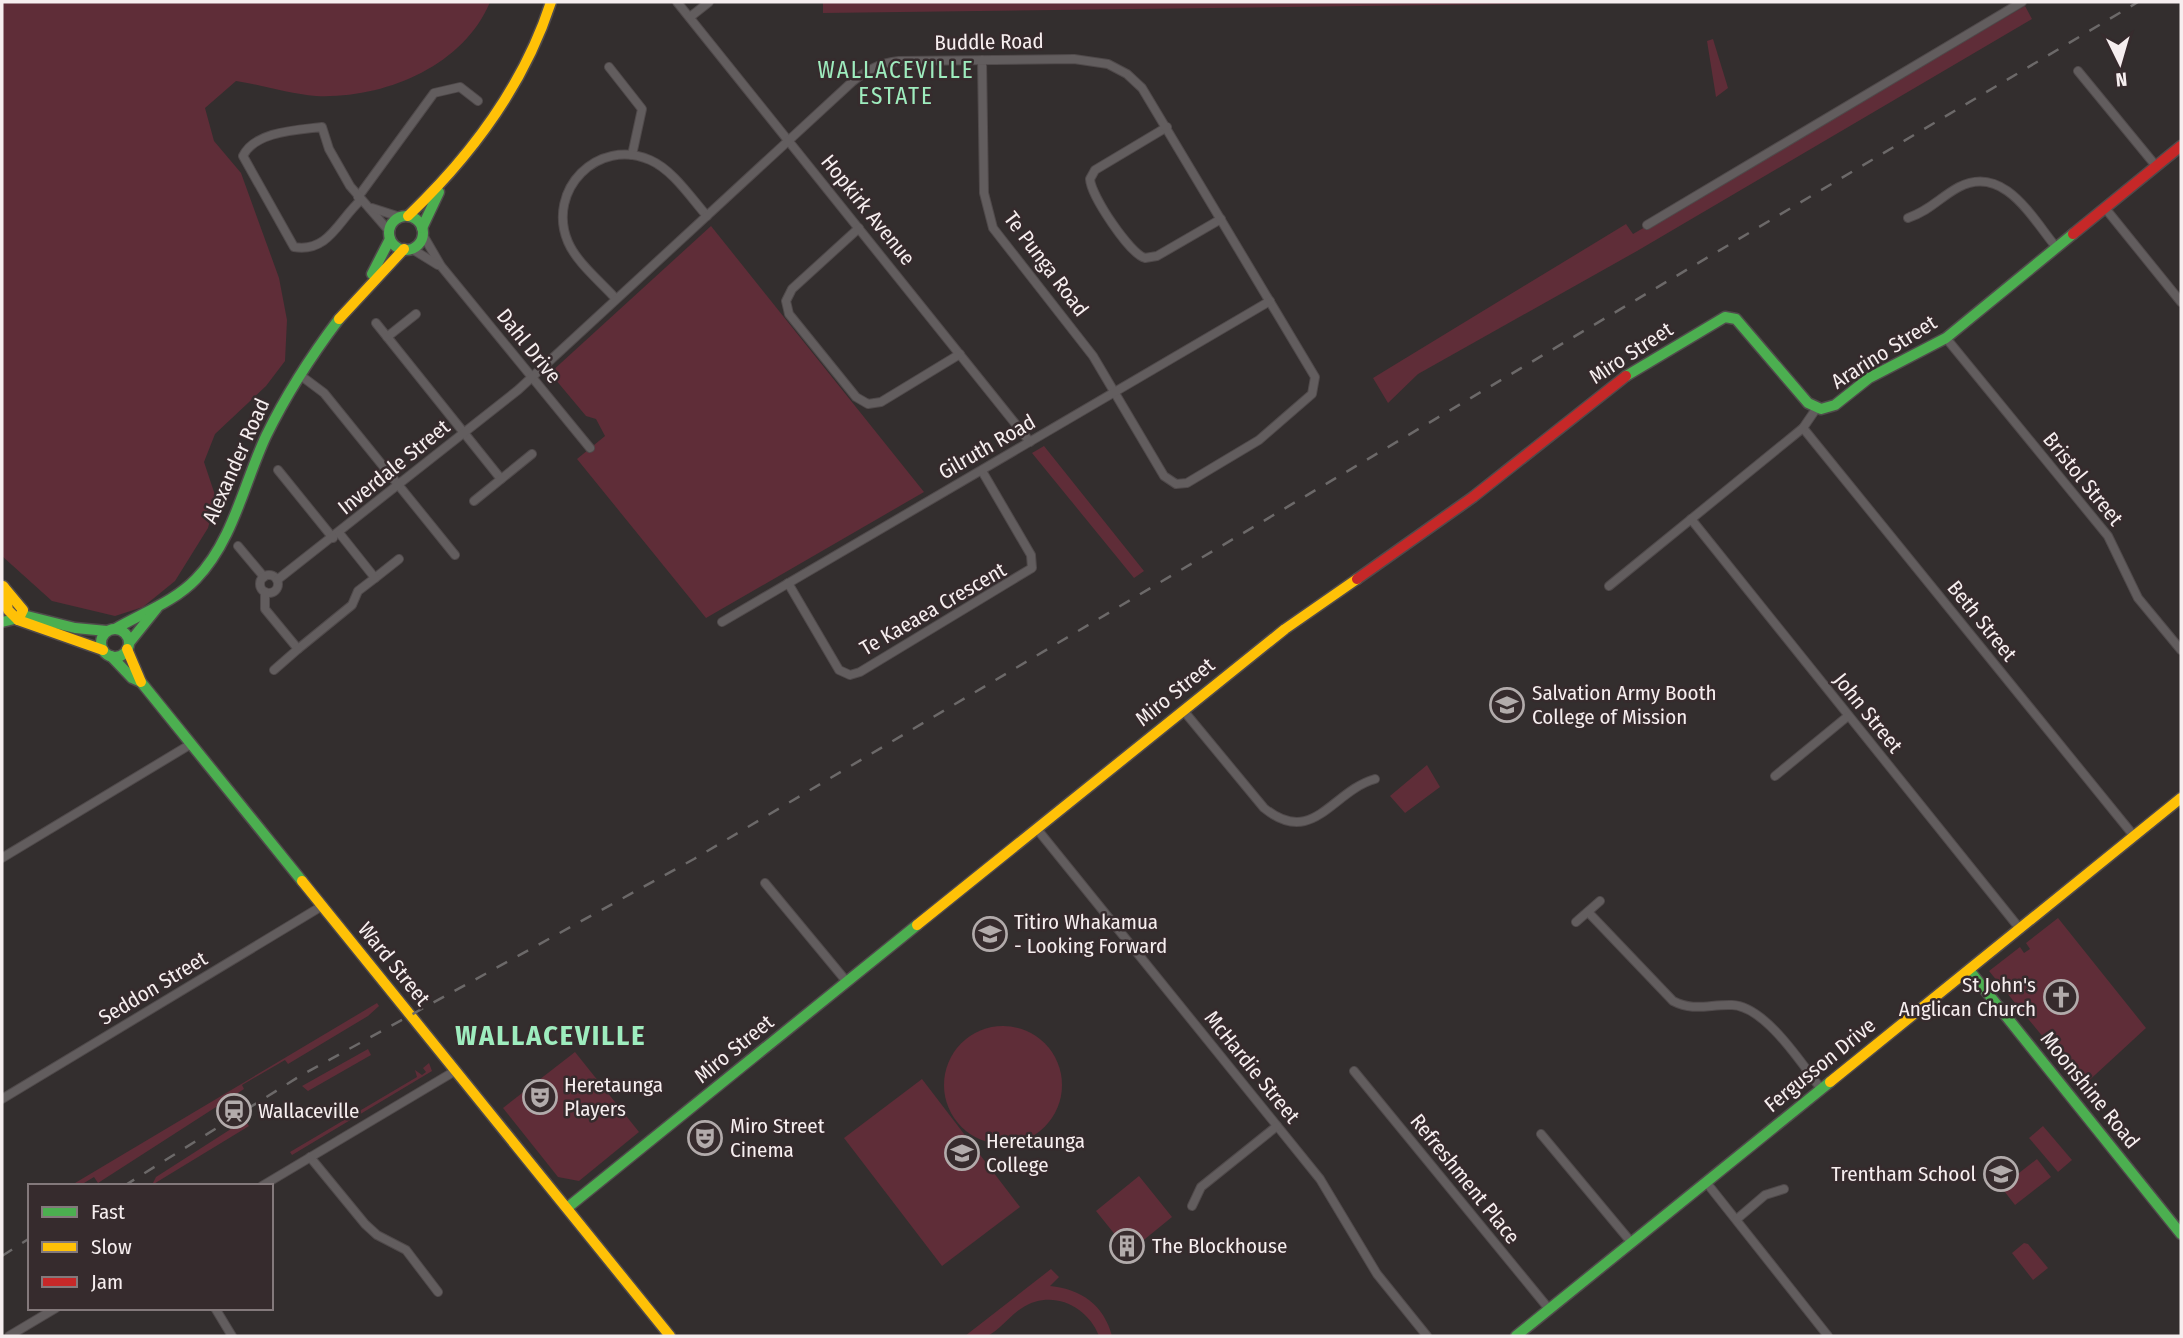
<svg xmlns="http://www.w3.org/2000/svg" width="2183" height="1338" viewBox="0 0 2183 1338" font-family="'Fira Sans Condensed',sans-serif">
  <rect width="100%" height="100%" fill="#332e2e"/>
  <g fill="#5f2d38">
    <path d="M2 2H490C463 67 383 99 316 96 290 94 262 85 236 81L205 108 214 141 241 173 279 278 287 320 285 361 266 386 215 434 204 462 216 498 208 528 175 581 143 607 115 616 52 601 2 556Z"/>
    <polygon points="823,2 1666,2 823,13"/>
    <polygon points="2025,6 2032,19 1637,251 1418,374 1388,403 1373,378 1626,224 1633,234"/>
    <polygon points="1713,39 1728,88 1716,97 1707,41"/>
    <polygon points="711,226 924,492 706,618 577,459 605,436 596,419 586,416 550,373"/>
    <polygon points="1044,446 1144,571 1134,578 1032,453"/>
    <polygon points="1427,765 1440,787 1405,813 1390,796"/>
    <polygon points="2058,918 2146,1028 2083,1086 1989,971 2020,947 2024,953 2030,949 2026,943"/>
    <polygon points="377,1003 379,1006 368,1016 288,1064 285,1060 242,1085 244,1089 98,1183 94,1177 79,1186 70,1186"/>
    <circle cx="1003" cy="1085" r="59"/>
    <polygon points="368,1049 371,1055 308,1091 302,1086"/>
    <polygon points="575,1052 639,1132 579,1181 558,1177 503,1108"/>
    <polygon points="429,1063 432,1071 292,1155 290,1152 417,1077 415,1070 422,1075 426,1072 423,1068"/>
    <polygon points="922,1079 1020,1207 942,1266 844,1138"/>
    <polygon points="245,1120 249,1126 152,1185 156,1177"/>
    <polygon points="2043,1126 2072,1160 2058,1172 2029,1138"/>
    <polygon points="2037,1159 2051,1177 2015,1205 2001,1187"/>
    <polygon points="1139,1176 1172,1217 1129,1252 1096,1211"/>
    <polygon points="2024,1243 2028,1244 2048,1268 2033,1280 2012,1253"/>
    <path d="M1051 1269 1059 1277 1050 1286C1081 1289 1104 1305 1112 1336H1099C1087 1305 1051 1289 1022 1308 1010 1315 1000 1330 987 1336 982 1338 972 1336 965 1336Z"/>
  </g>
  <g fill="none" stroke-linecap="round" stroke-linejoin="round">
    <g stroke="#504a4b" stroke-width="10">
      <g id="street">
        <polyline points="677,2 1030,442"/>
        <polyline points="690,17 709,2"/>
        <polyline points="609,67 642,109 632,155"/>
        <polyline points="2078,71 2156,166"/>
        <path d="M1167 127 1095 170 1090 179C1091 196 1130 254 1145 258L1157 256 1221 219"/>
        <polyline points="358,197 434,93 460,87 478,101"/>
        <path d="M361 200C339 219 329 253 294 247L243 156C255 131 298 130 322 127L329 149 350 186 389 231"/>
        <polyline points="372,208 400,217"/>
        <polyline points="2105,208 2181,302"/>
        <path d="M1908 218C1931 210 1940 197 1959 187 2004 164 2032 218 2056 247"/>
        <polyline points="1647,225 2022,2"/>
        <polyline points="859,228 792,289 786,301 789,314 856,397 868,404 881,402 960,354"/>
        <polyline points="423,235 441,266 590,448"/>
        <polyline points="412,249 438,265"/>
        <path d="M616 299C601 282 577 263 568 242 546 190 598 137 650 160 673 170 691 198 707 216"/>
        <polyline points="376,323 501,479"/>
        <polyline points="387,337 416,314"/>
        <polyline points="1946,338 2108,536 2138,598 2181,650"/>
        <polyline points="300,375 324,393 455,555"/>
        <polyline points="1803,428 2134,836"/>
        <polyline points="278,470 333,538"/>
        <polyline points="474,501 532,454"/>
        <polyline points="1691,519 2020,929"/>
        <polyline points="238,546 264,577"/>
        <circle cx="269" cy="584" r="9"/>
        <polyline points="375,578 399,559"/>
        <path d="M277 580 518 390 852 82C867 70 880 63 899 61L1074 59 1108 64 1127 74 1142 88 1315 377 1312 394 1259 440 1187 483 1176 484 1164 476 1093 356 993 228 984 193 982 60"/>
        <polyline points="788,583 839,670 850,675 860,672 1032,568 1031,555 982,471"/>
        <polyline points="1609,586 1803,428 1816,409"/>
        <polyline points="265,592 265,609 298,649 352,605 358,591 375,578 340,534"/>
        <polyline points="722,622 1270,301"/>
        <polyline points="274,670 298,649"/>
        <path d="M1183 710 1264 808C1313 848 1332 791 1375 779"/>
        <polyline points="1775,776 1848,716"/>
        <polyline points="1037,829 1320,1179 1377,1274 1427,1336"/>
        <polyline points="2,858 191,744"/>
        <polyline points="765,883 847,982"/>
        <path d="M1588 912 1673 1001C1694 1012 1710 1004 1732 1005 1765 1006 1802 1064 1821 1089"/>
        <polyline points="1576,922 1600,901"/>
        <polyline points="1354,1071 1549,1309"/>
        <polyline points="2,1099 322,906"/>
        <polyline points="1541,1134 1631,1242"/>
        <polyline points="310,1157 365,1224 377,1235 406,1250 438,1292"/>
        <polyline points="1706,1182 1828,1336"/>
        <polyline points="262,1186 455,1071"/>
        <polyline points="1192,1206 1201,1187 1277,1126"/>
        <polyline points="1737,1219 1765,1195 1784,1189"/>
        <polyline points="215,1308 232,1336"/>
        <polyline points="9,1336 56,1308"/>
      </g>
    </g>
    <g stroke="#504a4b" stroke-width="13">
      <g id="fast">
        <circle cx="406" cy="233" r="17"/>
        <polyline points="422,228 439,192"/>
        <polyline points="372,274 390,239"/>
        <polyline points="1626,376 1725,317 1736,319 1808,403 1821,409 1835,405 1869,378 1946,338 2073,234"/>
        <polyline points="2,622 27,616 75,628 107,631"/>
        <path d="M115 629C142 613 174 602 196 579 233 541 244 483 266 436 286 395 311 356 339 319"/>
        <circle cx="115" cy="643" r="14"/>
        <polyline points="129,643 157,608"/>
        <polyline points="111,656 132,678 141,682 302,881"/>
        <polyline points="1969,970 2181,1234"/>
        <polyline points="567,1208 917,925"/>
        <polyline points="1516,1336 1830,1082"/>
      </g>
    </g>
    <g stroke="#504a4b" stroke-width="13">
      <g id="slow">
        <path d="M408 216C471 156 524 85 551 2"/>
        <polyline points="339,319 404,249"/>
        <polyline points="3,586 23,610 18,620"/>
        <polyline points="4,587 8,610 18,620 103,650"/>
        <polyline points="127,649 141,682"/>
        <polyline points="302,881 670,1336"/>
        <polyline points="917,925 1285,629 1357,579"/>
        <polyline points="1830,1082 2181,798"/>
      </g>
    </g>
    <g stroke="#504a4b" stroke-width="13">
      <g id="jam">
        <polyline points="2073,234 2181,146"/>
        <polyline points="1357,579 1473,497 1626,376"/>
      </g>
    </g>
    <use href="#street" stroke="#625d5e" stroke-width="8"/>
    <use href="#fast" stroke="#4caf50" stroke-width="10"/>
    <use href="#slow" stroke="#ffc107" stroke-width="10"/>
    <use href="#jam" stroke="#c62828" stroke-width="10"/>
    <g stroke="#6c6969" stroke-width="2.5" stroke-dasharray="12 12" stroke-linecap="butt">
      <polyline points="124,1186 300,1076 694,859 2138,2"/>
      <polyline points="2,1256 30,1238"/>
    </g>
  </g>
  <defs>
    <g id="university-ring" transform="scale(1.75)"><circle r="9.5" fill="#362b2d" stroke="#b2abab" stroke-width="1.5"/><path d="M0-5L7-2L0 1L-7-2ZM-4 1L0 2.5L4 1V4Q0 6-4 4Z" fill="#b2abab"/></g>
    <g id="school-ring" transform="scale(1.75)"><circle r="9.5" fill="#362b2d" stroke="#b2abab" stroke-width="1.5"/><path d="M0-5L7-2L0 1L-7-2ZM-4 1L0 2.5L4 1V4Q0 6-4 4Z" fill="#b2abab"/></g>
    <g id="church-ring" transform="scale(1.75)"><circle r="9.5" fill="#362b2d" stroke="#b2abab" stroke-width="1.5"/><path d="M-1.2-6h2.4v3.5h3.3v2.4h-3.3V6h-2.4V-.1h-3.3v-2.4h3.3Z" fill="#b2abab"/></g>
    <g id="theatre-ring" transform="scale(1.75)"><circle r="9.5" fill="#362b2d" stroke="#b2abab" stroke-width="1.5"/><path d="M-5-5.5Q0-4 5-5.5V0Q5 5 0 6Q-5 5-5 0ZM-3.3-2.5H-1v1.5H-3.3ZM1-2.5H3.3v1.5H1ZM-2.8 1Q0 5.5 2.8 1Z" fill="#b2abab"/></g>
    <g id="station-ring" transform="scale(1.75)"><circle r="9.5" fill="#362b2d" stroke="#b2abab" stroke-width="1.5"/><path d="M-3-6H3Q5-6 5-4V2Q5 4 3 4L4.5 6H3L1.5 4h-3L-3 6H-4.5L-3 4Q-5 4-5 2V-4Q-5-6-3-6ZM-3.5-4v3h7v-3ZM-3.5 1v1.5H-2V1ZM2 1v1.5H3.5V1Z" fill="#b2abab"/></g>
    <g id="building-ring" transform="scale(1.75)"><circle r="9.5" fill="#362b2d" stroke="#b2abab" stroke-width="1.5"/><path d="M-4-6H4V6H1V3H-1V6H-4ZM-2.5-4.3h1.7v1.8h-1.7ZM.8-4.3h1.7v1.8H.8ZM-2.5-1h1.7V.8h-1.7ZM.8-1h1.7V.8H.8Z" fill="#b2abab"/></g>
  </defs>
  <g fill-rule="evenodd">
    <use href="#university-ring" x="1507" y="705"/>
    <use href="#school-ring" x="990" y="934"/>
    <use href="#church-ring" x="2061" y="997"/>
    <use href="#theatre-ring" x="540" y="1097"/>
    <use href="#station-ring" x="234" y="1111"/>
    <use href="#theatre-ring" x="705" y="1138"/>
    <use href="#school-ring" x="962" y="1153"/>
    <use href="#school-ring" x="2001" y="1174"/>
    <use href="#building-ring" x="1127" y="1246"/>
  </g>
  <g text-anchor="middle" stroke-width="5" stroke-linejoin="round" paint-order="stroke">
    <g font-size="21" fill="#f6eeef" stroke="#362b2d">
      <text transform="translate(989 42) rotate(-1)" y="7">Buddle Road</text>
      <text transform="translate(868 210) rotate(51)" y="7">Hopkirk Avenue</text>
      <text transform="translate(1046 264) rotate(53)" y="7">Te Punga Road</text>
      <text transform="translate(529 346) rotate(51)" y="7">Dahl Drive</text>
      <text transform="translate(1884 352) rotate(-32)" y="7">Ararino Street</text>
      <text transform="translate(1631 353) rotate(-33)" y="7">Miro Street</text>
      <text transform="translate(987 447) rotate(-30)" y="7">Gilruth Road</text>
      <text transform="translate(236 461) rotate(-66)" y="7">Alexander Road</text>
      <text transform="translate(394 467) rotate(-39)" y="7">Inverdale Street</text>
      <text transform="translate(2083 479) rotate(51)" y="7">Bristol Street</text>
      <text transform="translate(933 609) rotate(-30)" y="7">Te Kaeaea Crescent</text>
      <text transform="translate(1982 621) rotate(51)" y="7">Beth Street</text>
      <text transform="translate(1175 692) rotate(-39)" y="7">Miro Street</text>
      <text transform="translate(1868 713) rotate(51)" y="7">John Street</text>
      <text transform="translate(394 964) rotate(51)" y="7">Ward Street</text>
      <text transform="translate(153 988) rotate(-31)" y="7">Seddon Street</text>
      <text transform="translate(734 1049) rotate(-39)" y="7">Miro Street</text>
      <text transform="translate(1820 1065) rotate(-39)" y="7">Fergusson Drive</text>
      <text transform="translate(1252 1067) rotate(51)" y="7">McHardie Street</text>
      <text transform="translate(2090 1090) rotate(51)" y="7">Moonshine Road</text>
      <text transform="translate(1465 1179) rotate(51)" y="7">Refreshment Place</text>
    </g>
    <g font-size="21" fill="#f6eeef" stroke="#362b2d" text-anchor="start">
      <text x="1532" y="700">Salvation Army Booth<tspan x="1532" dy="24">College of Mission</tspan></text>
      <text x="1014" y="929">Titiro Whakamua<tspan x="1014" dy="24">- Looking Forward</tspan></text>
      <text x="2036" y="992" text-anchor="end">St John's<tspan x="2036" dy="24">Anglican Church</tspan></text>
      <text x="564" y="1092">Heretaunga<tspan x="564" dy="24">Players</tspan></text>
      <text x="258" y="1118">Wallaceville</text>
      <text x="730" y="1133">Miro Street<tspan x="730" dy="24">Cinema</tspan></text>
      <text x="986" y="1148">Heretaunga<tspan x="986" dy="24">College</tspan></text>
      <text x="1976" y="1181" text-anchor="end">Trentham School</text>
      <text x="1152" y="1253">The Blockhouse</text>
    </g>
    <g font-size="23" letter-spacing="2" fill="#9eecbe" stroke="#362b2d">
      <text x="896" y="78">WALLACEVILLE<tspan x="896" dy="26">ESTATE</tspan></text>
    </g>
    <g font-size="28" font-weight="bold" letter-spacing="2" fill="#9eecbe" stroke="#362b2d">
      <text x="551" y="1045">WALLACEVILLE</text>
    </g>
  </g>
  <rect width="2183" height="1338" fill="none" stroke="#f6eeef" stroke-width="7"/>
  <rect x="28" y="1184" width="245" height="126" fill="#362b2d" stroke="#83797b" stroke-width="2"/>
  <rect x="42" y="1207" width="35" height="10" fill="#4caf50" stroke="#83797b" stroke-width="2"/>
  <text x="91" y="1219" font-size="21" fill="#f6eeef">Fast</text>
  <rect x="42" y="1242" width="35" height="10" fill="#ffc107" stroke="#83797b" stroke-width="2"/>
  <text x="91" y="1254" font-size="21" fill="#f6eeef">Slow</text>
  <rect x="42" y="1277" width="35" height="10" fill="#c62828" stroke="#83797b" stroke-width="2"/>
  <text x="91" y="1289" font-size="21" fill="#f6eeef">Jam</text>
  <g transform="translate(2120 63) rotate(175)" stroke="#362b2d" stroke-width="5" paint-order="stroke">
  <path d="M0-5L12 26L0 18L-12 26Z" fill="#f6eeef"/>
  <text y="-10" font-size="19" font-weight="bold" text-anchor="middle" fill="#f6eeef">N</text>
  </g>
</svg>
